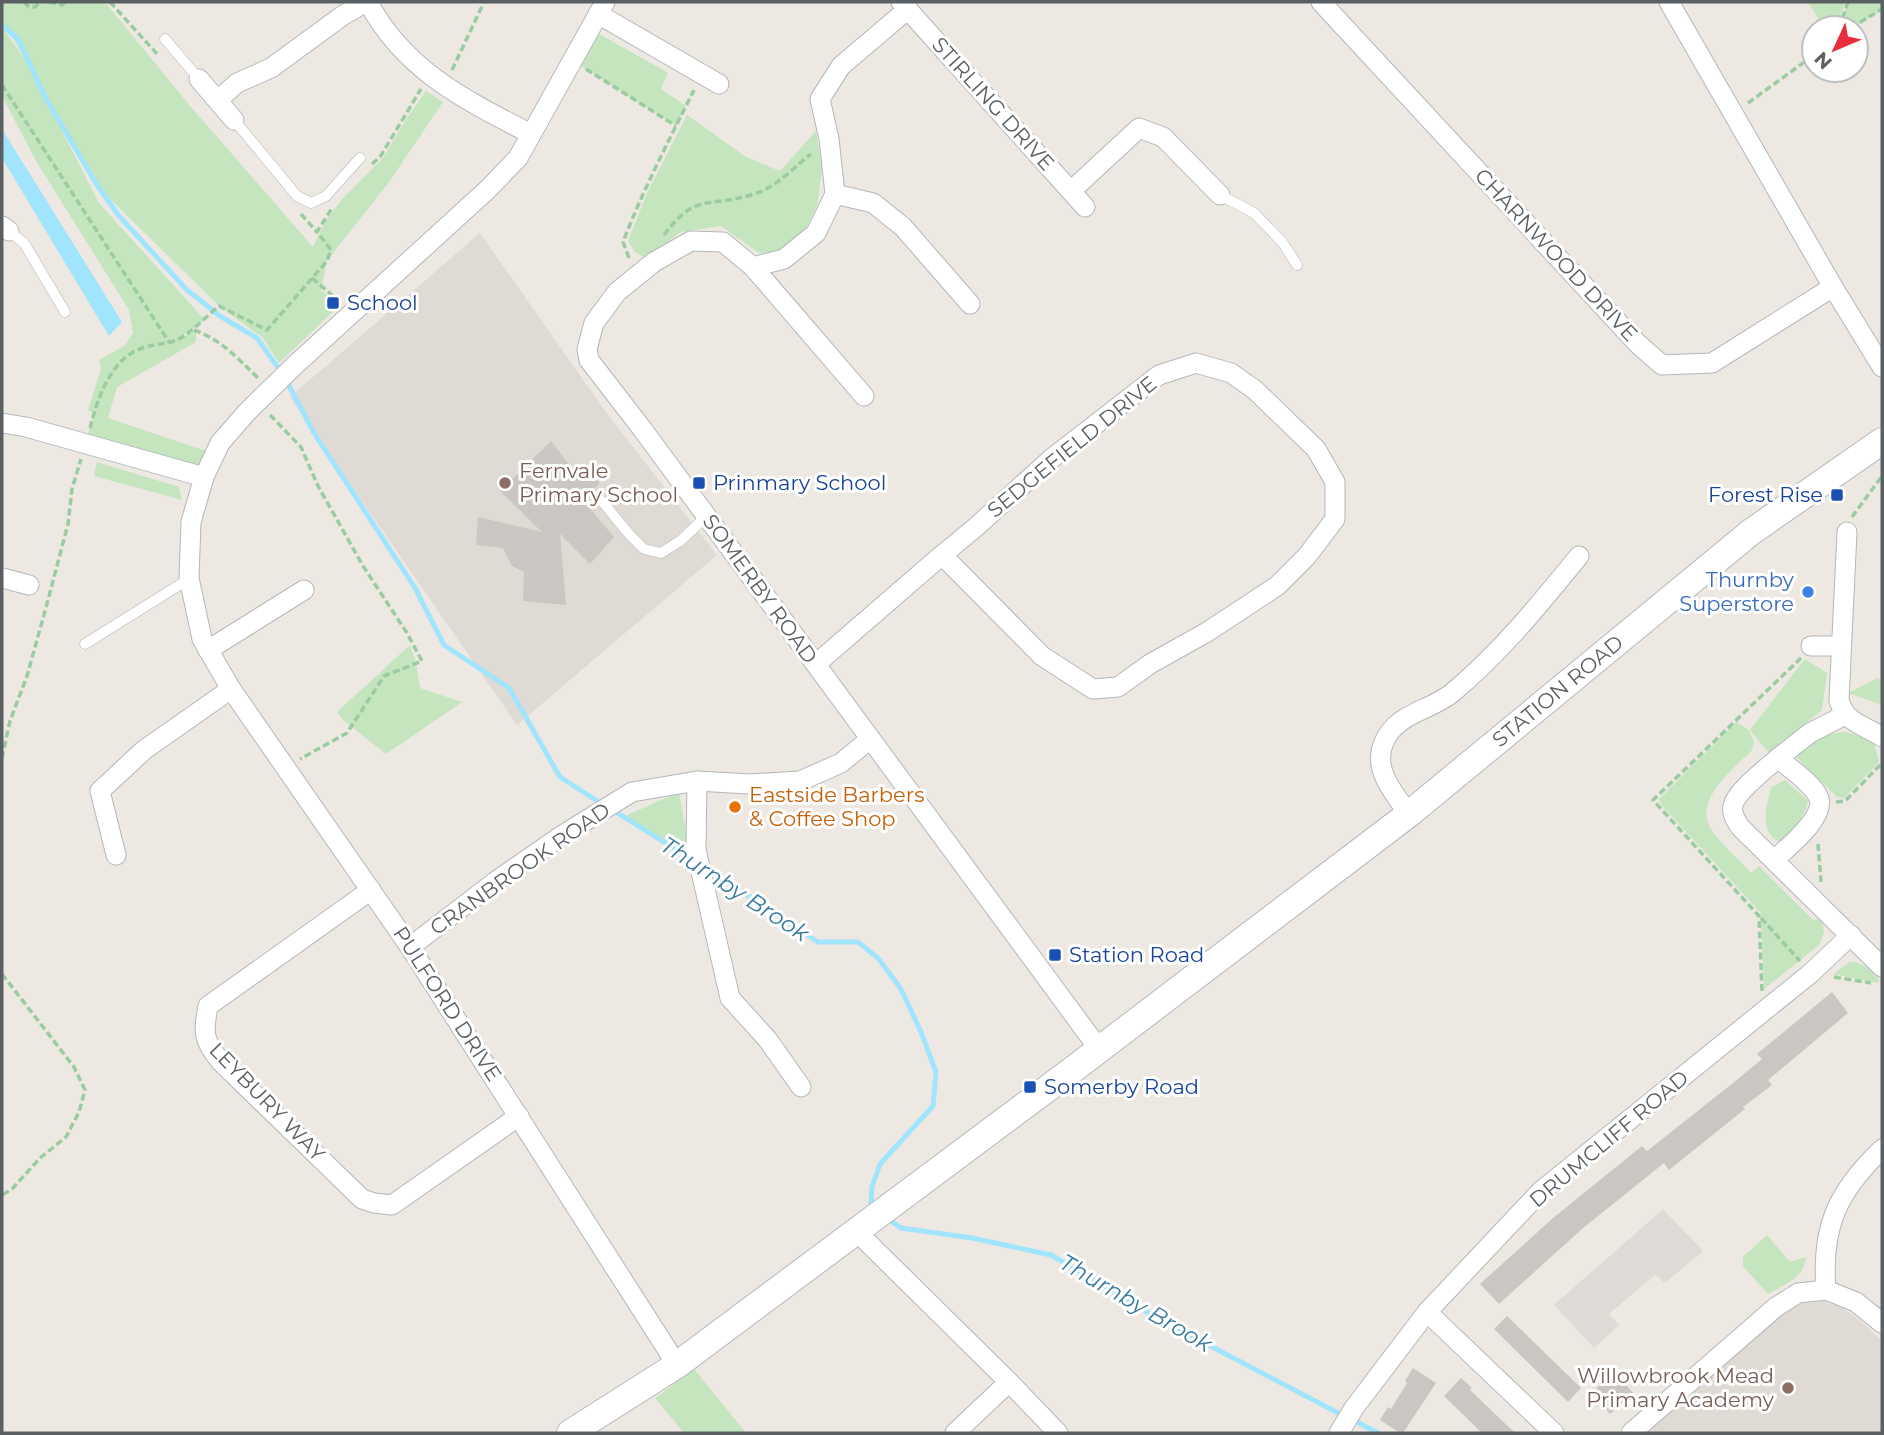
<svg xmlns="http://www.w3.org/2000/svg" width="1884" height="1435" viewBox="0 0 1884 1435" font-family="Montserrat,sans-serif">
  <rect width="100%" height="100%" fill="#ede9e2"/>
  <polygon fill="#dedbd7" points="1663,1209 1703,1251 1665,1283 1655,1275 1609,1314 1619,1325 1594,1348 1554,1305"/>
  <g fill="#dfdad3">
    <polygon points="480,233 605,411 717,555 517,725 290,397"/>
    <polygon points="1794,1300 1820,1300 1841,1307 1860,1320 1882,1342 1882,1433 1642,1433"/>
  </g>
  <g fill="#c4e5be">
    <polygon points="2,2 105,2 191,107 313,247 325,222 343,198 383,158 405,121 426,91 443,102 389,182 327,261 321,290 339,306 279,363 263,338 219,306 99,188 42,92 99,203 205,320 179,338 196,331 196,342 117,387 108,418 212,453 204,477 85,444 94,413 88,410 101,369 99,360 124,346 133,333 129,310 36,161 2,96 2,27 26,61 2,19"/>
    <polygon points="1808,2 1845,2 1836,28 1824,28"/>
    <polygon points="1848,2 1882,2 1882,10 1853,28 1839,28"/>
    <polygon points="594,31 668,73 661,89 686,106 676,126 573,61"/>
    <polygon points="687,115 746,157 780,171 816,131 822,169 817,206 804,232 778,252 759,253 721,226 681,232 645,258 635,252 628,241 648,191"/>
    <polygon points="97,462 179,487 182,500 94,476"/>
    <polygon points="410,645 416,663 420,688 462,702 386,754 342,719 337,712"/>
    <polygon points="1805,659 1827,673 1822,710 1769,753 1750,730"/>
    <polygon points="1878,678 1882,682 1882,705 1848,693"/>
    <path d="M1736 722 1749 730 1754 742 1752 750C1735 768 1694 799 1710 827 1718 842 1739 859 1751 873L1759 866 1813 920 1822 918 1824 933 1819 945 1764 989 1761 913 1663 807 1659 799Z"/>
    <path d="M1845 732 1873 739 1879 762 1844 798 1837 797 1797 758C1800 741 1829 732 1845 732Z"/>
    <path d="M1785 780 1808 801C1805 818 1792 830 1780 842 1758 832 1767 806 1771 787Z"/>
    <polygon points="679,792 690,854 684,855 623,817"/>
    <path d="M1850 962C1864 962 1870 970 1879 979L1878 983 1833 974Z"/>
    <path d="M1767 1235 1790 1262 1806 1257C1804 1278 1785 1284 1768 1294L1743 1266V1257Z"/>
    <polygon points="694,1369 746,1433 684,1433 655,1398"/>
  </g>
  <polygon fill="#a1e4fe" points="2,129 122,322 109,336 2,158"/>
  <g fill="none" stroke-linecap="round" stroke-linejoin="round">
    <g stroke="#a1e4fe" stroke-width="5">
      <polyline points="2,25 18,39 45,97 97,185 119,216 187,290 220,316 257,338 281,372"/>
      <polyline points="286,380 314,433 415,588 444,645 509,688 560,777 602,804"/>
      <polyline points="611,809 691,859"/>
      <polyline points="706,868 818,942 858,942 878,958 901,989 921,1032 936,1072 933,1106 880,1164 872,1187 871,1205 874,1207"/>
      <polyline points="887,1218 901,1228 972,1238 1051,1255 1157,1318 1344,1416"/>
      <polyline points="1353,1420 1378,1433"/>
    </g>
  </g>
  <g fill="#cac6c1">
    <polygon points="551,441 577,475 584,466 600,483 583,500 614,537 590,564 560,534 566,605 523,601 524,572 512,566 503,548 476,545 478,517 542,532 500,491"/>
    <polygon points="1832,992 1848,1013 1768,1080 1772,1085 1743,1107 1745,1109 1669,1170 1664,1163 1582,1229 1499,1304 1480,1284 1553,1218 1642,1146 1647,1151 1733,1083 1762,1059 1757,1054"/>
    <polygon points="1507,1316 1581,1388 1568,1402 1494,1329"/>
    <polygon points="1413,1368 1436,1383 1403,1433 1400,1433 1380,1420 1388,1407 1391,1409 1407,1383 1405,1381"/>
    <polygon points="1615,1372 1634,1394 1610,1414 1592,1392"/>
    <polygon points="1461,1378 1472,1388 1470,1390 1515,1433 1482,1433 1444,1396"/>
  </g>
  <g fill="none" stroke-linecap="round" stroke-linejoin="round">
    <g stroke="#b3b6ba" stroke-width="11">
      <g id="lane">
        <polyline points="165,39 199,79"/>
        <polyline points="234,120 297,196 311,203 326,196 360,158"/>
        <polyline points="1220,195 1254,213 1283,243 1297,265"/>
        <polyline points="9,231 24,243 65,312"/>
        <polyline points="602,501 628,533 644,549 661,553 680,541 707,516"/>
        <polyline points="85,644 189,579"/>
      </g>
    </g>
    <g stroke="#b3b6ba" stroke-width="21">
      <g id="street">
        <path d="M368 2C404 70 465 100 531 134"/>
        <polyline points="605,2 518,158 487,190 294,366 247,412 220,443 204,477 191,522 189,578 202,639 231,689 410,947 677,1365"/>
        <polyline points="901,2 1085,207"/>
        <polyline points="1321,2 1638,344 1662,365 1712,363 1833,287"/>
        <polyline points="1669,2 1833,287 1882,367"/>
        <polyline points="908,9 841,66 820,99 829,139 835,194 816,233 784,259 753,267 723,242 691,241 654,262 617,292 594,323 587,349 589,360 643,430 1099,1049"/>
        <polyline points="598,14 719,84"/>
        <polyline points="199,79 234,120"/>
        <polyline points="218,100 237,83 271,68 342,16 366,2"/>
        <polyline points="1071,191 1139,128 1163,137 1220,195"/>
        <polyline points="835,194 873,203 903,227 970,304"/>
        <polyline points="2,226 9,231"/>
        <polyline points="753,267 864,396"/>
        <polyline points="2,423 26,427 204,477"/>
        <path d="M1847 532 1839 700C1845 723 1864 725 1882 737"/>
        <polyline points="2,578 29,585"/>
        <polyline points="1811,646 1841,646"/>
        <polyline points="208,650 304,590"/>
        <polyline points="816,664 942,555 976,527 1051,459 1159,375 1196,363 1231,373 1255,390 1316,449 1335,482 1335,519 1307,556 1277,586 1207,632 1150,664 1118,687 1093,689 1042,656 942,555"/>
        <polyline points="1778,758 1810,733 1845,715"/>
        <polyline points="697,781 696,850 730,998 768,1040 801,1087"/>
        <path d="M1409 814C1394 794 1372 769 1384 742 1396 713 1430 711 1452 693 1501 652 1539 605 1579 556"/>
        <polyline points="116,855 100,791 144,750 231,689"/>
        <path d="M1774 860C1788 847 1828 816 1818 796 1810 781 1790 769 1778 758 1767 768 1735 792 1733 806 1731 814 1736 820 1740 827L1882 967"/>
        <path d="M371 890 208 1006C203 1034 203 1040 221 1062L362 1199 374 1203 392 1205 519 1116"/>
        <polyline points="410,947 496,881 561,836 632,792 697,781 749,784 800,781 841,763 870,739"/>
        <polyline points="857,1232 1009,1382 1058,1433"/>
        <polyline points="1826,1290 1856,1302 1882,1323"/>
        <polyline points="1427,1312 1554,1433"/>
        <polyline points="955,1433 1009,1382"/>
        <polyline points="1339,1433 1354,1408 1427,1312 1541,1191 1811,973 1851,935"/>
        <path d="M1631 1433 1776 1307 1798 1293 1826 1290C1821 1227 1837 1192 1882 1149"/>
      </g>
    </g>
    <g stroke="#b4b8bd" stroke-width="28">
      <g id="secondary">
        <path id="s1" d="M570 1433 677 1365 1067 1074 1409 814 1751 532 1882 441"/>
      </g>
    </g>
    <g stroke="#9bcba0" stroke-width="3.5" stroke-dasharray="7 3.5" stroke-linecap="butt">
      <polyline points="24,2 29,7 35,7 40,2"/>
      <polyline points="49,2 62,5 65,2"/>
      <polyline points="110,2 158,55"/>
      <polyline points="1839,28 1848,2"/>
      <polyline points="1851,28 1882,9"/>
      <polyline points="586,69 676,126"/>
      <polyline points="452,70 484,2"/>
      <polyline points="2,85 169,342"/>
      <polyline points="1748,103 1814,55"/>
      <polyline points="372,164 380,157 421,89"/>
      <polyline points="301,214 317,232"/>
      <path d="M664 235C698 190 709 209 754 194 777 187 793 168 811 154"/>
      <path d="M629 258 623 242C643 190 669 140 694 90"/>
      <polyline points="312,278 340,302"/>
      <path d="M194 330C223 341 236 357 258 378"/>
      <polyline points="270,415 301,447 318,486 363,566 407,633 422,661 384,676 347,733 300,759"/>
      <path d="M90 428C98 397 111 357 145 347 156 344 167 344 177 340 194 331 204 318 219 306L267 330 327 261 331 250 317 232 332 208"/>
      <polyline points="1852,517 1882,476"/>
      <polyline points="2,758 10,721 27,676 48,600 68,524 72,489 81,459"/>
      <polyline points="1836,802 1845,801 1882,763"/>
      <polyline points="1818,844 1821,882"/>
      <polyline points="1761,918 1800,961"/>
      <polyline points="2,974 74,1067 85,1090 79,1112 66,1137 40,1158 12,1189 2,1195"/>
      <polyline points="1834,977 1871,983"/>
      <polyline points="1762,991 1759,916 1653,800 1801,658"/>
    </g>
    <use href="#lane" stroke="#fff" stroke-width="10"/>
    <use href="#street" stroke="#fff" stroke-width="19"/>
    <use href="#secondary" stroke="#fff" stroke-width="26"/>
  </g>
  <g fill="#1a4fb4" stroke="#fff" stroke-width="2.5">
    <rect x="326" y="296" width="14" height="14" rx="3.5"/>
    <rect x="692" y="476" width="14" height="14" rx="3.5"/>
    <rect x="1830" y="488" width="14" height="14" rx="3.5"/>
    <rect x="1048" y="948" width="14" height="14" rx="3.5"/>
    <rect x="1023" y="1080" width="14" height="14" rx="3.5"/>
  </g>
  <g fill="#8d6e63" stroke="#fff" stroke-width="2.5">
    <circle cx="505" cy="483" r="7"/>
    <circle cx="1788" cy="1388" r="7"/>
  </g>
  <circle fill="#3f7fe0" stroke="#fff" stroke-width="2.5" cx="1808" cy="592" r="7"/>
  <circle fill="#e8710a" stroke="#fff" stroke-width="2.5" cx="735" cy="807" r="7"/>
  <g text-anchor="middle" stroke-width="6" stroke-linejoin="round" paint-order="stroke">
    <g font-size="21" fill="#5a5f63" stroke="#fff">
      <text transform="translate(993 104) rotate(48)" y="7">STIRLING DRIVE</text>
      <text transform="translate(1556 255) rotate(47)" y="7">CHARNWOOD DRIVE</text>
      <text transform="translate(1072 447) rotate(-39)" y="7">SEDGEFIELD DRIVE</text>
      <text transform="translate(760 589) rotate(54)" y="7">SOMERBY ROAD</text>
      <text dy="7" stroke="none"><textPath href="#s1" startOffset="1236">STATION ROAD</textPath></text>
      <text transform="translate(520 869) rotate(-35)" y="7">CRANBROOK ROAD</text>
      <text transform="translate(447 1004) rotate(57)" y="7">PULFORD DRIVE</text>
      <text transform="translate(267 1102) rotate(46)" y="7">LEYBURY WAY</text>
      <text transform="translate(1609 1139) rotate(-40)" y="7">DRUMCLIFF ROAD</text>
    </g>
    <g font-size="21" fill="#164399" stroke="#fff" text-anchor="start">
      <text x="347" y="310">School</text>
      <text x="713" y="490">Prinmary School</text>
      <text x="1823" y="502" text-anchor="end">Forest Rise</text>
      <text x="1069" y="962">Station Road</text>
      <text x="1044" y="1094">Somerby Road</text>
    </g>
    <g font-size="21" fill="#785e54" stroke="#fff" text-anchor="start">
      <text x="519" y="478">Fernvale<tspan x="519" dy="24">Primary School</tspan></text>
      <text x="1774" y="1383" text-anchor="end">Willowbrook Mead<tspan x="1774" dy="24">Primary Academy</tspan></text>
    </g>
    <g font-size="21" fill="#366cbe" stroke="#fff" text-anchor="end">
      <text x="1794" y="587">Thurnby<tspan x="1794" dy="24">Superstore</tspan></text>
    </g>
    <g font-size="21" fill="#c56008" stroke="#fff" text-anchor="start">
      <text x="749" y="802">Eastside Barbers<tspan x="749" dy="24">&amp; Coffee Shop</tspan></text>
    </g>
    <g font-size="23" font-style="italic" fill="#397b9f" stroke="#fff">
      <text transform="translate(735 889) rotate(33)" y="8">Thurnby Brook</text>
      <text transform="translate(1136 1303) rotate(30)" y="8">Thurnby Brook</text>
    </g>
  </g>
  <rect width="1884" height="1435" fill="none" stroke="#5a5f63" stroke-width="7"/>
  <g transform="translate(1835 49) rotate(226)"><circle r="33" fill="#ffffff" stroke="#bdbfc1" stroke-width="2"/>
  <path d="M0-5L12 26L0 18L-12 26Z" fill="#e82d3c"/>
  <text y="-10" font-size="19" font-weight="bold" text-anchor="middle" fill="#5a5f63">N</text>
  </g>
</svg>
